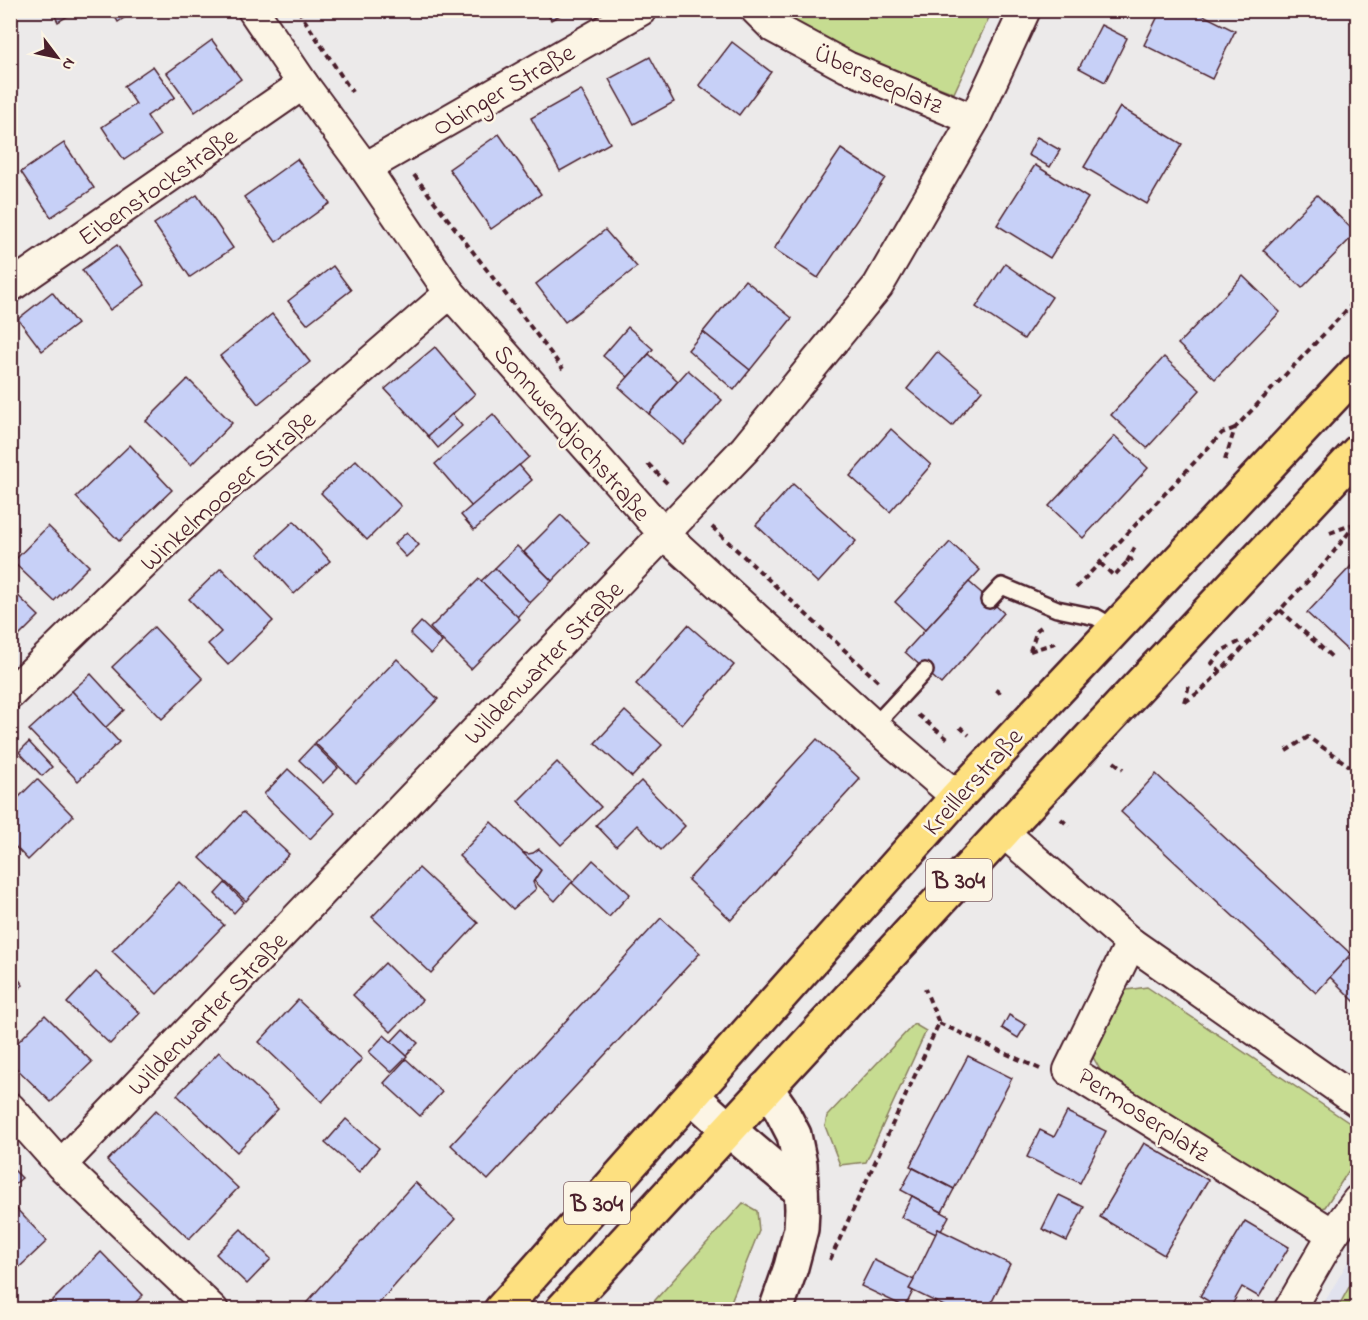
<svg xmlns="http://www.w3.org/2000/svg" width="1368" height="1320" viewBox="0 0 1368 1320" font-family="'Indie Flower',sans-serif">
  <rect width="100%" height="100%" fill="#eceaea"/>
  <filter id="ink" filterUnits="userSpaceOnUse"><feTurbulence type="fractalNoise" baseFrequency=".0167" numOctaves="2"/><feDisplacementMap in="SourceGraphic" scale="12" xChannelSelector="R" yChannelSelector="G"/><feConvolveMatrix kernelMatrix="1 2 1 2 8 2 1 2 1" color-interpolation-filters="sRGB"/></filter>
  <g filter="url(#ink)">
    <polygon fill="#e1e2ee" points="1357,1248 1357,1309 1320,1310 1353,1253"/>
    <g fill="#c6dc91" stroke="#887e5e" stroke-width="1.5">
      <polygon points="781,11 992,11 954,93 853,54 784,15"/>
      <polygon points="1147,987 1354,1126 1357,1130 1357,1158 1325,1207 1313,1210 1143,1098 1103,1075 1089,1050 1120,991"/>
      <polygon points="914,1024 926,1031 866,1162 840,1165 825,1126 827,1116"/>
      <polygon points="743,1203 757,1211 759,1231 728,1309 647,1309"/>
      <polygon points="1357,1273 1357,1309 1337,1309"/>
    </g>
    <g fill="#c7d0f7" stroke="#4a1f2b" stroke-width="1.5">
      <polygon points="52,10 78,10 58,22"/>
      <polygon points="111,10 136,10 118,22"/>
      <polygon points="545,10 569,10 551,20"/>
      <polygon points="1161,10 1193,10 1235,31 1212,79 1144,45"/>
      <polygon points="1101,25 1127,38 1105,82 1079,68"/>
      <polygon points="212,40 241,79 195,112 167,73"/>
      <polygon points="732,42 771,72 739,115 699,85"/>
      <polygon points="650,57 674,102 634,124 609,79"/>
      <polygon points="153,66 175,97 147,116 160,136 124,160 102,127 136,104 124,86"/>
      <polygon points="581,90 610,143 560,171 531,118"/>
      <polygon points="1120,107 1182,144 1147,204 1084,167"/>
      <polygon points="499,134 541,194 491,229 449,169"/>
      <polygon points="1037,137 1060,150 1050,167 1028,155"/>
      <polygon points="64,143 94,188 51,217 21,172"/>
      <polygon points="841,149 885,178 818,278 774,249"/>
      <polygon points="297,159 330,203 276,242 244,197"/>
      <polygon points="1035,165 1088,198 1050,258 997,225"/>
      <polygon points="197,195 233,248 190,277 154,224"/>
      <polygon points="1317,195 1356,233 1302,288 1263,250"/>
      <polygon points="605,230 637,267 565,322 536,284"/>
      <polygon points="117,245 145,285 110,310 82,270"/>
      <polygon points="1005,264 1052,297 1024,339 976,307"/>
      <polygon points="333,266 351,290 307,324 288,301"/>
      <polygon points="1243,276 1280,312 1215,379 1178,344"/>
      <polygon points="745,280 792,318 750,370 703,332"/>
      <polygon points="52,292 77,324 42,351 18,319"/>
      <polygon points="272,314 310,362 258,404 220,356"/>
      <polygon points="628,327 653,349 628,377 603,356"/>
      <polygon points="703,332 750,370 734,390 688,350"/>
      <polygon points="435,347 475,394 428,436 385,389"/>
      <polygon points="937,352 982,390 952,426 907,389"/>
      <polygon points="649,354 678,381 649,414 619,387"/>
      <polygon points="1164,357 1200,390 1147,448 1111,415"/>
      <polygon points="688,370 722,400 683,444 649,414"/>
      <polygon points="188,379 232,423 191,465 146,421"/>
      <polygon points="452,414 462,426 438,448 428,436"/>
      <polygon points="493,414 529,457 472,507 435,464"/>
      <polygon points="891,429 931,465 890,512 850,476"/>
      <polygon points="1115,436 1148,468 1083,538 1049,506"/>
      <polygon points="130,445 172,490 119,541 76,497"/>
      <polygon points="356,460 401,506 367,540 321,493"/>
      <polygon points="519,465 532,480 474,530 461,515"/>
      <polygon points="793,484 856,541 818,583 756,525"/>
      <polygon points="561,515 589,543 552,581 524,552"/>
      <polygon points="294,521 330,561 294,594 258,554"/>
      <polygon points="48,526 89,566 54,601 13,562"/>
      <polygon points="407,532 419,545 406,557 394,544"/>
      <polygon points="950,542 980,570 925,630 895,602"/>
      <polygon points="517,546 552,581 530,603 495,568"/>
      <polygon points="1352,565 1358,570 1358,660 1307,613"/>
      <polygon points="221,568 273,621 228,665 208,644 221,632 189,599"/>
      <polygon points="495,568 530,603 517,617 481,581"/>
      <polygon points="479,579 520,619 471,669 430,628"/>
      <polygon points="969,582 1004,613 941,684 905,652"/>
      <polygon points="10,588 39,616 10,645"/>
      <polygon points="421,622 442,642 431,654 410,634"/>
      <polygon points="688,625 734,665 682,725 636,684"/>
      <polygon points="154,627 203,679 162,719 112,667"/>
      <polygon points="397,659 438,699 356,783 315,743"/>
      <polygon points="91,674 124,710 105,728 72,691"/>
      <polygon points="72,691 119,742 78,781 29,730"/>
      <polygon points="625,711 662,745 632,777 595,743"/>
      <polygon points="817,739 860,779 731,920 688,880"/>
      <polygon points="29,742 52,767 42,776 19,752"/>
      <polygon points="314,744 338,768 323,783 299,760"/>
      <polygon points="557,762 601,807 561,845 518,801"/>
      <polygon points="288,769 335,813 310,839 264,794"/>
      <polygon points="1156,774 1351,954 1316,993 1121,812"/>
      <polygon points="37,779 73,816 28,860 10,841 10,806"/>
      <polygon points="641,781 685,826 661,850 637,825 616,846 596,825"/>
      <polygon points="243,812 289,854 246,901 200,858"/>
      <polygon points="491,822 541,870 533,882 536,889 513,909 459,856"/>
      <polygon points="539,849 573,881 555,901 534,881 541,870 522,852 528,854 533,853"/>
      <polygon points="593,860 630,894 609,917 572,883"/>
      <polygon points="419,868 478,923 431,973 372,917"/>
      <polygon points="179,882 224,925 157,994 112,951"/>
      <polygon points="225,883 244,902 234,913 215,894"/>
      <polygon points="661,918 700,953 488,1180 451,1145"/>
      <polygon points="1351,954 1358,960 1358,1005 1330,977"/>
      <polygon points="385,963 422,1000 391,1032 353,995"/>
      <polygon points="11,969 23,985 10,995 10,970"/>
      <polygon points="96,972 140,1013 110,1044 67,1003"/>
      <polygon points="298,1000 362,1059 322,1102 259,1042"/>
      <polygon points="45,1015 92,1062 51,1102 10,1062 10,1050"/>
      <polygon points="1009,1015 1026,1025 1018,1038 1002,1028"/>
      <polygon points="403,1029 418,1043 406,1055 391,1042"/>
      <polygon points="384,1035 407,1056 391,1072 369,1052"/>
      <polygon points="219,1052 278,1109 237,1152 177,1095"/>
      <polygon points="968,1056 1012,1078 954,1189 910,1166"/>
      <polygon points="406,1059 442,1092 420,1116 384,1083"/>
      <polygon points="156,1110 238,1188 189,1239 107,1161"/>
      <polygon points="1067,1112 1106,1131 1080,1183 1027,1157 1040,1130 1054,1137"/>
      <polygon points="346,1119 379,1148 359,1172 325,1143"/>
      <polygon points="1144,1143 1208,1180 1164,1255 1100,1217"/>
      <polygon points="10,1166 22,1178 10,1188"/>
      <polygon points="913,1168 954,1189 942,1212 901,1190"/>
      <polygon points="415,1182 455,1219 404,1275 373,1310 300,1310"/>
      <polygon points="1059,1195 1084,1207 1067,1241 1042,1229"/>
      <polygon points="912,1196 949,1216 941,1231 938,1229 936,1234 901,1217"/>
      <polygon points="10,1202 47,1241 10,1276"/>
      <polygon points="1245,1221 1289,1247 1259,1297 1242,1287 1229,1310 1223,1310 1200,1296"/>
      <polygon points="241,1229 271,1259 247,1284 216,1254"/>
      <polygon points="938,1229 1010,1264 988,1310 952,1310 909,1289"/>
      <polygon points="101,1252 143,1295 128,1310 43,1310"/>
      <polygon points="874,1260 914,1280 909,1289 913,1291 905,1307 861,1286"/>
    </g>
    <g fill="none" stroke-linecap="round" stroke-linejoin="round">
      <g stroke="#4a1f2b" stroke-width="20">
        <g id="lane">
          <polyline points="989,600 1002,586 1057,609 1096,617 1115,628"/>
          <polyline points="874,726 925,671"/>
        </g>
      </g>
      <g stroke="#4a1f2b" stroke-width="34">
        <g id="street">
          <polyline points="253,10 303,84 365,168 450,293 665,535 874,726 957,797"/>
          <polyline points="756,10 773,27 847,67 974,120"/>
          <polyline points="365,168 641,10"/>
          <polyline points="10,287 303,84"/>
          <polyline points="10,694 200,509 450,293"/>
          <polyline points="1003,832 1131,943 1358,1102"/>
          <polyline points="1131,943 1069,1070 1333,1234"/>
          <polyline points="10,1108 61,1165 213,1310"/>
          <polyline points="61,1165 745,449 878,286 974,120 1025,10"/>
          <polyline points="1289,1310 1333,1234 1358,1200"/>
        </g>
      </g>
      <g stroke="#4a1f2b" stroke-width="38">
        <g id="secondary">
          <polyline points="766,1088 780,1108 794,1135 800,1164 802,1209 801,1229 791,1267 776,1310"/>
          <polyline points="692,1096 728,1129 801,1191"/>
        </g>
      </g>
      <g stroke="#4a1f2b" stroke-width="38">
        <g id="primary">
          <polyline points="501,1310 957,797 1358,370"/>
          <polyline points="562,1310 1036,796 1358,452"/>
        </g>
      </g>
      <g stroke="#4a1f2b" stroke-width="4" stroke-dasharray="6 4.5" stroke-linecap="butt">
        <polyline points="298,10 352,92"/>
        <polyline points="414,175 563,369"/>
        <polyline points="1225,460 1235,428 1358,298"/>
        <polyline points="648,464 668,484"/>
        <polyline points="712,527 880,683"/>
        <polyline points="1330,533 1356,523"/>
        <polyline points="1127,562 1135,547"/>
        <polyline points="1100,563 1114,576 1127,562 1133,559"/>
        <polyline points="1076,588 1222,433 1235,428"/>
        <polyline points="1280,610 1334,659"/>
        <polyline points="1030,651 1055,643"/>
        <polyline points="1030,651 1037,630 1041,627"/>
        <polyline points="1221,672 1212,663 1223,650 1239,642"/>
        <polyline points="996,689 1002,695"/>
        <polyline points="1184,702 1190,683"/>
        <polyline points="1185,702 1202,690 1276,614 1324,564 1358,521"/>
        <polyline points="918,715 949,740"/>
        <polyline points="960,727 969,735"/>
        <polyline points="1286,751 1308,737 1358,772"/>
        <polyline points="1114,762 1123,769"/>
        <polyline points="1061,819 1069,826"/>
        <polyline points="939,1023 1040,1069"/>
        <polyline points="830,1260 939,1023 925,989"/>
      </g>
      <use href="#lane" stroke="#fcf5e5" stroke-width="15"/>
      <use href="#street" stroke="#fcf5e5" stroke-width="30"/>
      <use href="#secondary" stroke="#fcf5e5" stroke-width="33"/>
      <use href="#primary" stroke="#fde080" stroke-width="33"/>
    </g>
  </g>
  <g text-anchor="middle" stroke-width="5" stroke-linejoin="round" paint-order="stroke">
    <g fill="#fcf5e5" stroke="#7f5f63" stroke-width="1.5">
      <rect x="926" y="859" width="66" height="42" rx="4.5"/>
      <rect x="564" y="1182" width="66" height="42" rx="4.5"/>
    </g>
    <g font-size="24" font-weight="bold" fill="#4a1f2b">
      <text x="959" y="888">B 304</text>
      <text x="597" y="1211">B 304</text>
    </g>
    <g font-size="26" fill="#4a1f2b" stroke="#fcf5e5">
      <text transform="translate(879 78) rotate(24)" y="9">Überseeplatz</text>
      <text transform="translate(503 89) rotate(-30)" y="9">Obinger Straße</text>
      <text transform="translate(157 186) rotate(-35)" y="9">Eibenstockstraße</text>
      <text transform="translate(573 432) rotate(49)" y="9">Sonnwendjochstraße</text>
      <text transform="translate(227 490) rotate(-42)" y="9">Winkelmooser Straße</text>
      <text transform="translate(543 662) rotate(-46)" y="9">Wildenwarter Straße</text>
      <text transform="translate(972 781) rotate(-48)" y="9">Kreillerstraße</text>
      <text transform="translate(207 1013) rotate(-46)" y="9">Wildenwarter Straße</text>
      <text transform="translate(1144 1114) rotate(33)" y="9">Permoserplatz</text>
    </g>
  </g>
  <rect width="1368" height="1320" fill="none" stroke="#fcf5e5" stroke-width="36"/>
  <rect x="18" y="18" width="1332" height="1284" fill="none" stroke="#4a1f2b" stroke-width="2" filter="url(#ink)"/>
  <g transform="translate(57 57) rotate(122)" stroke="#fcf5e5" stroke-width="4.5" paint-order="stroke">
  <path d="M0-4.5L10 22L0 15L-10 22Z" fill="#4a1f2b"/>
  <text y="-9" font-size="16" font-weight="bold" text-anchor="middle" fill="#4a1f2b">N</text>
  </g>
</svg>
